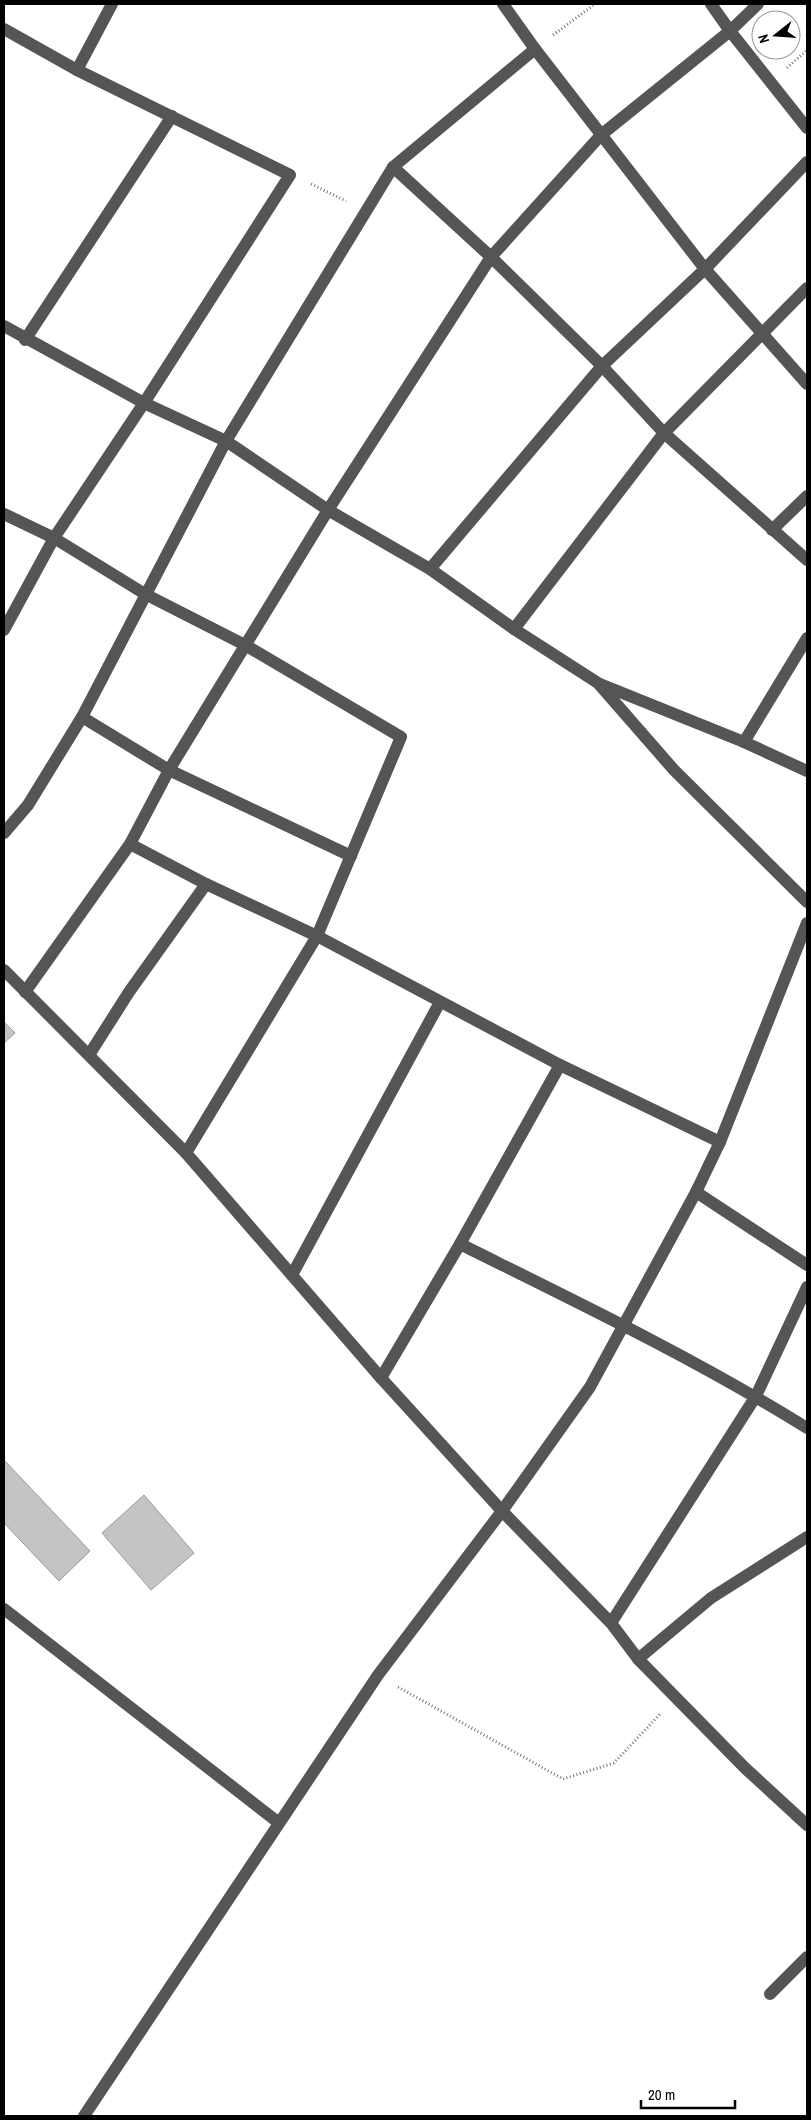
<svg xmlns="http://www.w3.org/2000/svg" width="811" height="2120" viewBox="0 0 811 2120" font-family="'Archivo Narrow',sans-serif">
  <rect width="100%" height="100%" fill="#fff"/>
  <g fill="#c4c4c4" stroke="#999">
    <polygon points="4,1022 15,1033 4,1043"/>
    <polygon points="4,1460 90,1551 59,1581 4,1523"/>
    <polygon points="144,1495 194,1553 151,1590 102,1533"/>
  </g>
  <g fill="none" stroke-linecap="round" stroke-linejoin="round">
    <g stroke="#777" stroke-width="3" stroke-dasharray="1 2.5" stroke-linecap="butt">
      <polyline points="553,35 595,4"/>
      <polyline points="787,68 807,50"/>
      <polyline points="311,184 346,201"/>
      <polyline points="398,1687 563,1779 614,1763 661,1713"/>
    </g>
    <g stroke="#555" stroke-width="12">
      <polyline points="503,4 535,49 705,269 807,384"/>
      <polyline points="711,4 730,31 807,128"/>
      <polyline points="4,29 77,70 290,175 144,403 54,538 4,630"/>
      <polyline points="535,49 393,167 491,257 602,366 664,433 807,560"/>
      <polyline points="77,70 112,4"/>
      <polyline points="4,326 144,403 226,441 328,510 430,569 514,629 598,683 674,770 807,902"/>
      <polyline points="25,340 172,116"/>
      <polyline points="4,514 54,538 145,594 245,645 401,737 317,936 186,1153"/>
      <polyline points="772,530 807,496"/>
      <polyline points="430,569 602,366 705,269 807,162"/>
      <polyline points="514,629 664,433 807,288"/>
      <polyline points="807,638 744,742 807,771"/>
      <polyline points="600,684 744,742"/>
      <polyline points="82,717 169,770 351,856"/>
      <polyline points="4,833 28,805 82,717 226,441 393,167"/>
      <polyline points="130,844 206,884 317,936 560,1065 720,1142"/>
      <polyline points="4,970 186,1153 381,1378 502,1511 611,1623 638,1659 745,1768 807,1825"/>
      <polyline points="25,992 130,844 169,770 328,510 491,257 601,135 730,31 758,4"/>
      <polyline points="89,1055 129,992 206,884"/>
      <polyline points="696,1192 807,1265"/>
      <path d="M460 1244C577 1302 696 1359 807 1428"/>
      <polyline points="292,1275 440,1002"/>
      <polyline points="381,1378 460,1244 560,1065"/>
      <polyline points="4,1609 279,1823"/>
      <polyline points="611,1623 756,1396 807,1287"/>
      <polyline points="638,1659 711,1598 807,1537"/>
      <polyline points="770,1994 807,1957"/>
      <polyline points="84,2116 378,1675 502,1511 590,1387 696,1192 720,1142 807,923"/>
    </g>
  </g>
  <rect width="811" height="2120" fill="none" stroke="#000000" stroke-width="10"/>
  <g transform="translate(776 35) rotate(253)"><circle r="24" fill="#ffffff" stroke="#999999"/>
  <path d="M0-4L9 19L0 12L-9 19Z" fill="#000000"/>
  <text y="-8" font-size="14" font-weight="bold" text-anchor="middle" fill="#000000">N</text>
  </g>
  <path d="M641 2100v8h94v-8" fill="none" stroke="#000000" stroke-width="2.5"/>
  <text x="648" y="2100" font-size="15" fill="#000000" stroke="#ffffff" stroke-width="4" paint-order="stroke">20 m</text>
</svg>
